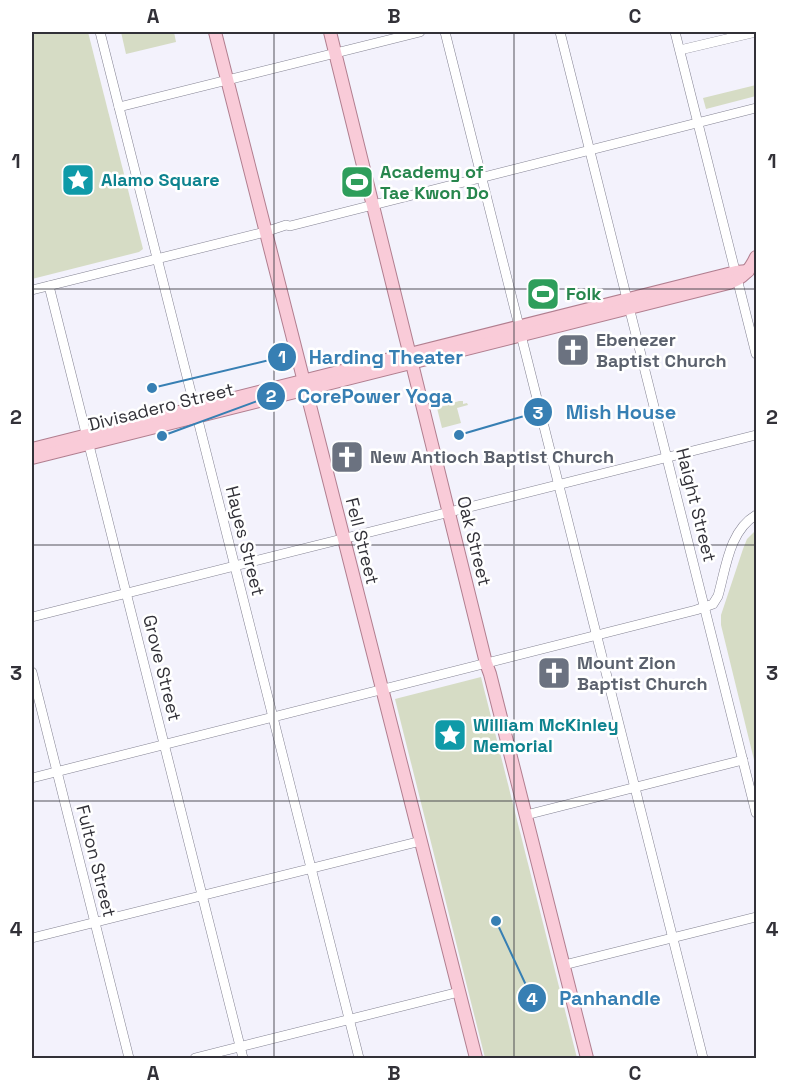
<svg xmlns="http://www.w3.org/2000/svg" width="788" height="1090" viewBox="0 0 788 1090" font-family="'Space Grotesk',sans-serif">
  <rect width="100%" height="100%" fill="#f3f2fc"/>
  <g fill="#d6dcc5">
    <polygon points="32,32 88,32 143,249 139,252 32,279"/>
    <polygon points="121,32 174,32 176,42 126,54"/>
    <polygon points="756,85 756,96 706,109 703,98"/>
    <polygon points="459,401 463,401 463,404 467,403 468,405 457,408 461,423 442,428 437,408"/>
    <polygon points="756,530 756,529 756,768 721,625 721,615 743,549 747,539"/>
    <polygon points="481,677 577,1058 485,1058 395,699"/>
  </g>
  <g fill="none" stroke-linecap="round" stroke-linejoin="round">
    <g stroke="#848393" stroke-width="10">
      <g id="minor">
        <polyline points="100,32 359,1058"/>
        <polyline points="445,32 519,326"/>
        <polyline points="560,32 756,813"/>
        <polyline points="675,32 756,354"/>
        <polyline points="680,50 756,32"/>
        <polyline points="119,107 420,32"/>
        <polyline points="49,286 243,1058"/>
        <polyline points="32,290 265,232 286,225 290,226 756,108"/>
        <polyline points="521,335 703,1058"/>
        <polyline points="32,617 756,435"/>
        <polyline points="32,672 129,1058"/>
        <path d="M32 778 696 610 713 604 718 596C726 568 729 531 756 515"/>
        <polyline points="526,815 743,760"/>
        <polyline points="32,938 421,841"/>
        <polyline points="564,965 756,917"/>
        <polyline points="195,1058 459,992"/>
      </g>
    </g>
    <g stroke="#b17e8f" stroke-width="14">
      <g id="major">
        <polyline points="215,32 476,1058"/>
        <polyline points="330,32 486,663 490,674 587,1058"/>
        <polyline points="32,449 736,272 748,271"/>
        <path d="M32 458 729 283C743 278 750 270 756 257"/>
      </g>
    </g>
    <use href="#minor" stroke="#fff" stroke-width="9"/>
    <use href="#major" stroke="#f9cbd8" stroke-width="12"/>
  </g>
  <path fill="none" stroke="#323138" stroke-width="1.5" stroke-opacity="0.55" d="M274 32V1058M514 32V1058M32 289H756M32 545H756M32 801H756"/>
  <defs>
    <g id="sight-square" transform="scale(1.725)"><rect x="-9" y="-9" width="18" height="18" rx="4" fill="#0f9aa8" stroke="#fff"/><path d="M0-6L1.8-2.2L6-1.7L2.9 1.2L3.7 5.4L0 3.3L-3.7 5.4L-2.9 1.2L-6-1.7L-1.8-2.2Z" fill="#fff"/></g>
    <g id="stadium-square" transform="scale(1.725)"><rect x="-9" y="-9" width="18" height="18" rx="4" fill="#2e9e5b" stroke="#fff"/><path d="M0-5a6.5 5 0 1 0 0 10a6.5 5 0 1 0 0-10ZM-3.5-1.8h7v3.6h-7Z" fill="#fff"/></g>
    <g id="church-square" transform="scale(1.725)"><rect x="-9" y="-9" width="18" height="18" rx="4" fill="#6b7280" stroke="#fff"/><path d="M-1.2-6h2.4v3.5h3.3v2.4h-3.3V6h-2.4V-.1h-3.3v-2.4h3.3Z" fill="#fff"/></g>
  </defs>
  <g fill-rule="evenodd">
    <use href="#sight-square" x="78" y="180"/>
    <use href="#stadium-square" x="357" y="182"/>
    <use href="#stadium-square" x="543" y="294"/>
    <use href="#church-square" x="573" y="350"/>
    <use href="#church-square" x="347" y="457"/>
    <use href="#church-square" x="554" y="673"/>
    <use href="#sight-square" x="450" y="735"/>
  </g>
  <g text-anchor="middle" stroke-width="5" stroke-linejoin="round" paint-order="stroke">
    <g font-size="18" font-weight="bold" fill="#27864d" stroke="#fff" text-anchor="start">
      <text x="380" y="178">Academy of<tspan x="380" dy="21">Tae Kwon Do</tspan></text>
      <text x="566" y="300">Folk</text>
    </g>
    <g font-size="18" font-weight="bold" fill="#0d838f" stroke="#fff" text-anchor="start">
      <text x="101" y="186">Alamo Square</text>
      <text x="473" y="731">William McKinley<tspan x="473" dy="21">Memorial</tspan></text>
    </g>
    <g font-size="18" font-weight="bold" fill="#5b616d" stroke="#fff" text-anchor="start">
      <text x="596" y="346">Ebenezer<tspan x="596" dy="21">Baptist Church</tspan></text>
      <text x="370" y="463">New Antioch Baptist Church</text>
      <text x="577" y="669">Mount Zion<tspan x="577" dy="21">Baptist Church</tspan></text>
    </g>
    <g font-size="18" fill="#323138" stroke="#fff">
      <text transform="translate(161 407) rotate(-14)" y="6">Divisadero Street</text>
      <text transform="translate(696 505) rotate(76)" y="6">Haight Street</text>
      <text transform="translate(245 541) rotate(76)" y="6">Hayes Street</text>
      <text transform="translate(362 541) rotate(76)" y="6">Fell Street</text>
      <text transform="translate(474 541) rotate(76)" y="6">Oak Street</text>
      <text transform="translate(162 668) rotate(76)" y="6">Grove Street</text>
      <text transform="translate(96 861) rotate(76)" y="6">Fulton Street</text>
    </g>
  </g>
  <path fill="none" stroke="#377fb3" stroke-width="2" d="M152 388L282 357M162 436L271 396M459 435L538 412M496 921L532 998"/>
  <g fill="#377fb3" stroke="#fff" stroke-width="2">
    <circle cx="152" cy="388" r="6"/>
    <circle cx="162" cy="436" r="6"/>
    <circle cx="459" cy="435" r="6"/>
    <circle cx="496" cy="921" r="6"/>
    <circle cx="282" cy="357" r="15"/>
    <circle cx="271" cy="396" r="15"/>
    <circle cx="538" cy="412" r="15"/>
    <circle cx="532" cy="998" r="15"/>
  </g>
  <g font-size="18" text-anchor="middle" font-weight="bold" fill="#fff">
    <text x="282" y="363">1</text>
    <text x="271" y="402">2</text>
    <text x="538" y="419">3</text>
    <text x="532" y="1005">4</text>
  </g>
  <g font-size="20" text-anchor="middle" font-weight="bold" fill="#377fb3" stroke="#fff" stroke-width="5" stroke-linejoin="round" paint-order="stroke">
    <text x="386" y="364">Harding Theater</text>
    <text x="375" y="403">CorePower Yoga</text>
    <text x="621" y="419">Mish House</text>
    <text x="610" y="1005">Panhandle</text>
  </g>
  <rect width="788" height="1090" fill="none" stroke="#ffffff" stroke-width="66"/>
  <rect x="33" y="33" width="722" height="1024" fill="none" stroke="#323138" stroke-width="2"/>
  <g font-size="20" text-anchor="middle" font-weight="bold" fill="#323138">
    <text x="153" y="23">A</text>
    <text x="394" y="23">B</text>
    <text x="635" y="23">C</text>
    <text x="16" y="168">1</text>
    <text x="772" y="168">1</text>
    <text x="16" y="424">2</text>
    <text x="772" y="424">2</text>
    <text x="16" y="680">3</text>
    <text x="772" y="680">3</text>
    <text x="16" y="936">4</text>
    <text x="772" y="936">4</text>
    <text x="153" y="1080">A</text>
    <text x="394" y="1080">B</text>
    <text x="635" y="1080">C</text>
  </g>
</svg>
